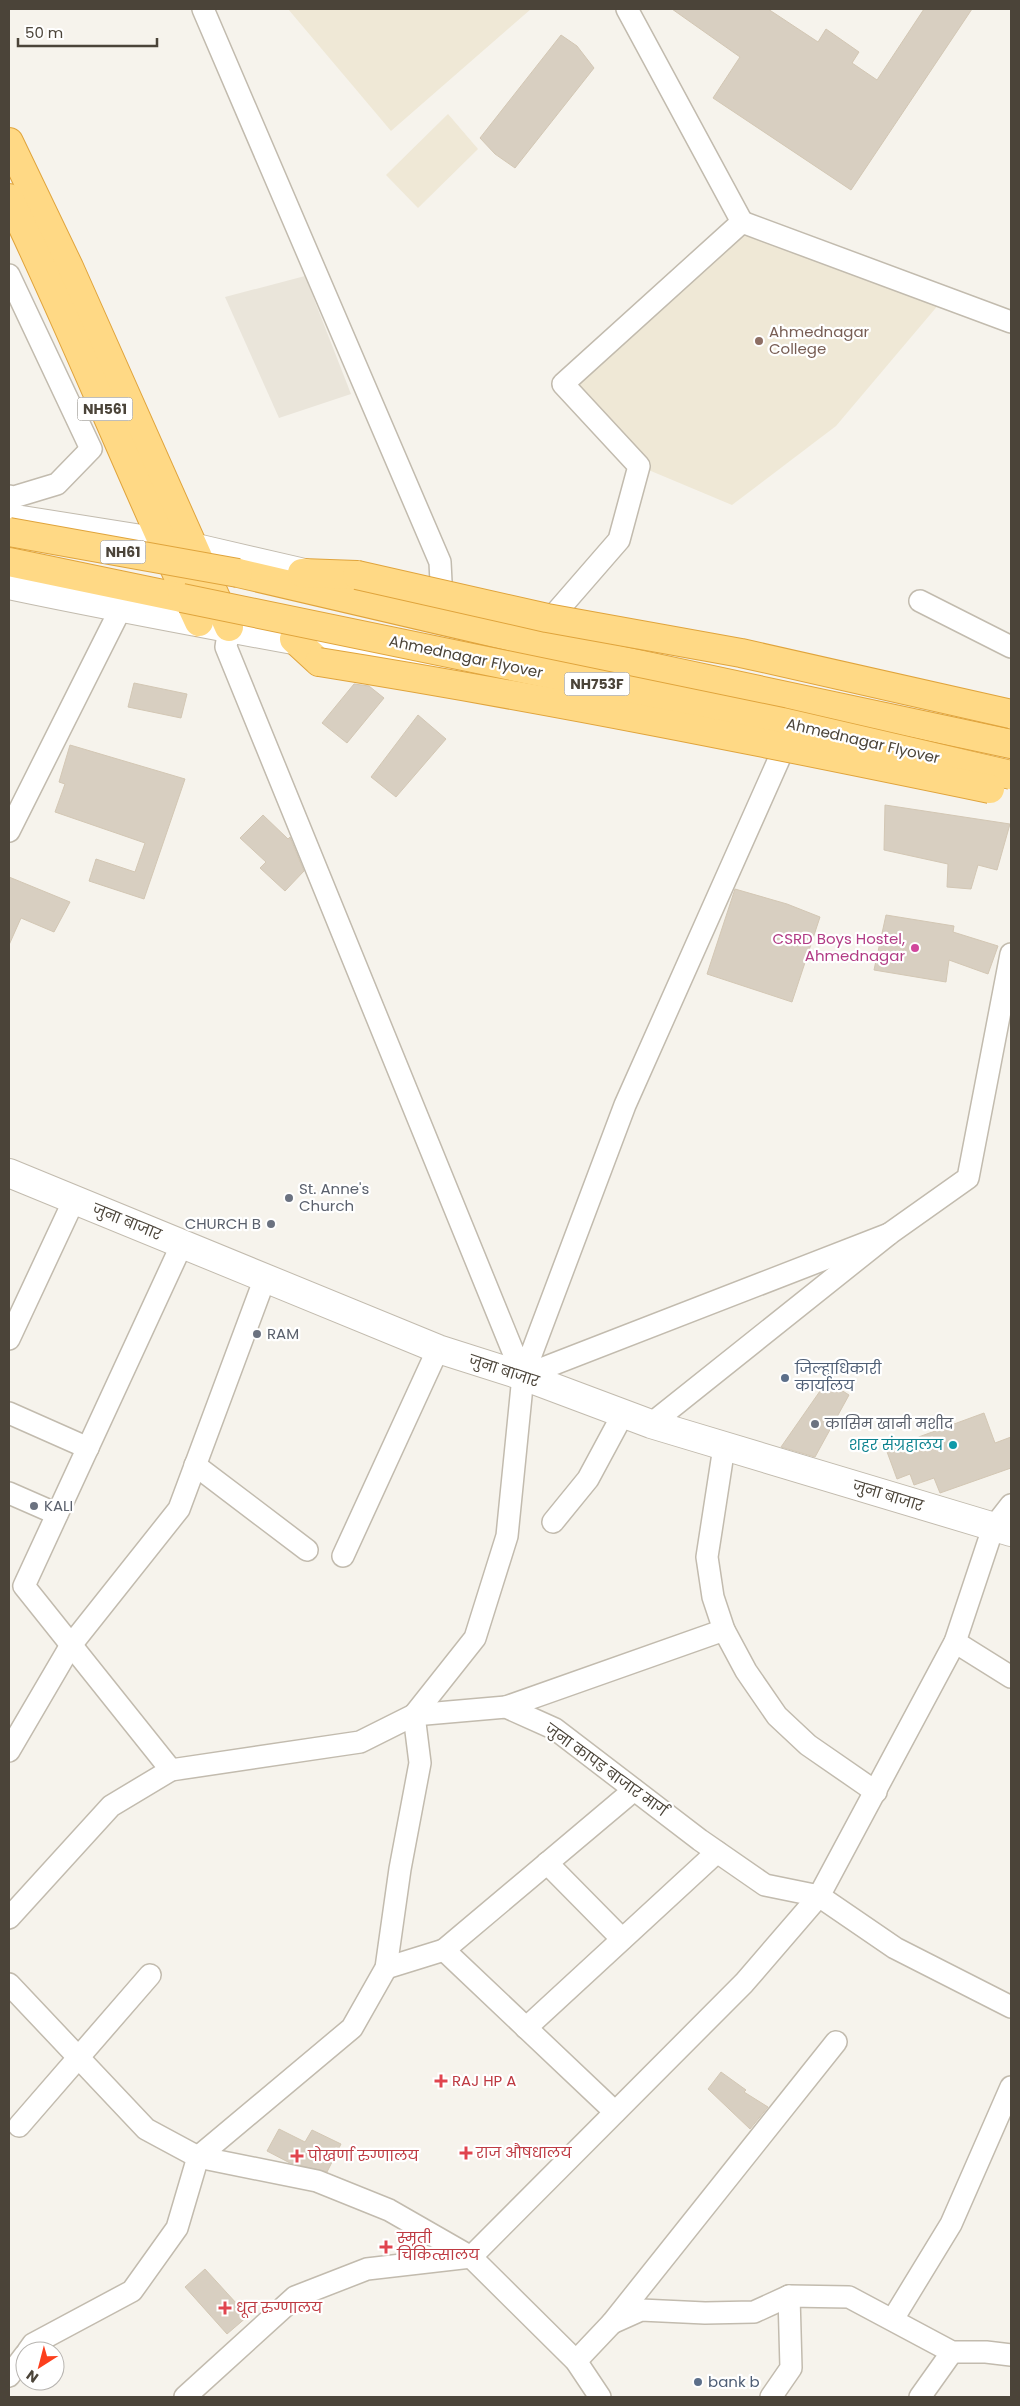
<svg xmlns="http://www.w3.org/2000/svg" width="1020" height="2406" viewBox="0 0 1020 2406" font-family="Poppins,'Noto Sans Devanagari',sans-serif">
  <rect width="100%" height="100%" fill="#f6f3ec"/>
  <polygon fill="#eae5da" points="305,276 351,394 279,418 225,297"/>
  <g fill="#efe8d6">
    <polygon points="288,9 531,9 391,131"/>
    <polygon points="448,114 478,149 418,208 386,175"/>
    <polygon points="742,222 945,297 836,426 732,505 639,466 563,384"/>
  </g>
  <g fill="#d8cfc1" stroke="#d3c7b4">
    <polygon points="672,9 768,9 818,42 826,29 859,52 852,63 877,80 924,9 972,9 851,190 713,98 740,57"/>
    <polygon points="561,35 577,46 594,68 515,168 495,154 480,138"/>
    <polygon points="134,683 187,694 181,718 128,707"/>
    <polygon points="354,684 369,686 384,698 347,743 322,723"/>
    <polygon points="418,715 446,739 396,797 371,777"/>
    <polygon points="70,745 185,779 144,899 89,881 96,859 135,872 145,843 55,812 65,784 59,782"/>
    <polygon points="885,805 1010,824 997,870 978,865 971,889 947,887 948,864 884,850"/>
    <polygon points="263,815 288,839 290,837 304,871 285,891 260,868 266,862 240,838"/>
    <polygon points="9,877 70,902 54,932 21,918 9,945"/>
    <polygon points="735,889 787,904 820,917 792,1002 707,974"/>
    <polygon points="886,915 954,926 953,932 998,946 988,974 949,960 946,982 874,970"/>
    <polygon points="827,1381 849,1395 815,1457 781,1447"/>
    <polygon points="984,1413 995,1443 1011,1437 1011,1468 940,1493 934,1478 914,1485 910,1474 897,1479 886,1449"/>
    <polygon points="721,2072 746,2090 744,2092 768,2107 750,2129 708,2089"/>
    <polygon points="279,2129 305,2142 312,2130 341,2144 327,2172 290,2163 267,2151"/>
    <polygon points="205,2269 248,2316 227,2334 185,2287"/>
  </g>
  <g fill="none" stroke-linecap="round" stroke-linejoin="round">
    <g stroke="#c2bbae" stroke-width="24">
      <g id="minor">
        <polyline points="203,9 440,562 442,602"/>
        <polyline points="627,9 742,222"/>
        <polyline points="9,275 91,449 57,484 14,497 9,496"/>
        <polyline points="920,601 1011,647"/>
        <polyline points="546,624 619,540 639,466 563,384 742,222 1011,322"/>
        <polyline points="229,627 226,647 523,1376 625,1105 788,739"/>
        <polyline points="9,831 121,608"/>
        <polyline points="9,1339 74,1200"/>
        <polyline points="9,1413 88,1448"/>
        <polyline points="651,1424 889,1234 968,1178 1011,954"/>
        <polyline points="724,1447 707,1557 713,1597 724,1630 746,1671 777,1716 808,1745 876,1792"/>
        <polyline points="195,1465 307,1550"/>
        <polyline points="9,1493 57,1514"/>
        <polyline points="553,1522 588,1479 623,1414"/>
        <polyline points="343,1556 438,1349"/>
        <polyline points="955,1642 1011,1677"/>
        <polyline points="506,1707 724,1630"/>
        <polyline points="9,1751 71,1645 179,1509 265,1278"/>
        <polyline points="171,1770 24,1586 182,1244"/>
        <polyline points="547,1863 622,1939"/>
        <polyline points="9,1918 111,1806 171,1770 360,1742 414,1715 506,1707 555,1729 700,1840 765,1885 819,1896 895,1948 1011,2007"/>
        <polyline points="386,1968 444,1950"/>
        <polyline points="9,1984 146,2129 198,2157 317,2181 389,2210 471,2257 576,2361 600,2397"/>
        <polyline points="526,2028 717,1852"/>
        <polyline points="615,2112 444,1950 634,1790"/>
        <polyline points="19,2126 150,1975"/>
        <polyline points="471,2257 744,1983 819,1896 955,1642 993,1528 1011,1505"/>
        <polyline points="893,2319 951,2224 1011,2087"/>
        <polyline points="612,2323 641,2310 705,2313 754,2312 789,2296 849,2297 952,2352 986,2352 1011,2355"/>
        <polyline points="28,2351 33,2344 132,2291 177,2228 198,2157 352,2028 386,1968 400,1869 420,1763 414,1715 475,1638 507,1536 523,1376 889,1234"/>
        <polyline points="576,2361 612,2323 836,2042"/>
        <polyline points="9,2376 25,2355"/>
        <polyline points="185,2397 295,2297 367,2269 471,2257"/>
        <polyline points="771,2397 791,2368 789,2296"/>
        <polyline points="920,2397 952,2352"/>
      </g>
    </g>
    <g stroke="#c2bbae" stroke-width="30">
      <g id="tertiary">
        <polyline points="9,518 192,547 326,578"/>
        <path d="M9 585C179 621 350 649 520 683"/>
        <polyline points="9,1173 438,1349 523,1376 651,1424 1011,1532"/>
      </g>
    </g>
    <g stroke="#e0a43c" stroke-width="30">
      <g id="trunk">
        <polyline points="9,142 69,267 229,627"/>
        <path d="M9 198C76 337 133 481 199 622"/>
        <polyline points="9,562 182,598"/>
        <polyline points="238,573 525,640 1011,744"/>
        <polyline points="302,573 357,575"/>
        <polyline points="294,639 319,662"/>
      </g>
    </g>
    <use href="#minor" stroke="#fff" stroke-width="21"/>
    <use href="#tertiary" stroke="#fff" stroke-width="28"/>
    <use href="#trunk" stroke="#ffd985" stroke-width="28"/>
    <g stroke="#e0a43c" stroke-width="30" stroke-linecap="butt">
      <g id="trunk-bridge">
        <polyline points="9,532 238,573"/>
        <polyline points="357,575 547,618 741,653 1011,714"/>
        <polyline points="182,598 782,722 1011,775"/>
        <path d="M319 662C544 698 767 743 990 789"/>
      </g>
    </g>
    <use href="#trunk-bridge" stroke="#ffd985" stroke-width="28"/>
  </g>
  <circle fill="#8d6e63" stroke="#fff" stroke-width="2" cx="759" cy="341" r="5"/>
  <circle fill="#d1479c" stroke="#fff" stroke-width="2" cx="915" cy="948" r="5"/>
  <g fill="#6b7280" stroke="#fff" stroke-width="2">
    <circle cx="289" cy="1198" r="5"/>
    <circle cx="271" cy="1224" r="5"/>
    <circle cx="257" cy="1334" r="5"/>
    <circle cx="815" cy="1424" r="5"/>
    <circle cx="34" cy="1506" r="5"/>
  </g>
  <g fill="#5c6f8a" stroke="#fff" stroke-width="2">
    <circle cx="785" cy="1378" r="5"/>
    <circle cx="698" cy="2382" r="5"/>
  </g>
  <circle fill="#0f9aa8" stroke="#fff" stroke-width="2" cx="953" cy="1445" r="5"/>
  <g fill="#e0444e" stroke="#fff" stroke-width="2">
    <path d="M438.5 2073.5h5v5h5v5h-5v5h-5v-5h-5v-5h5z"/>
    <path d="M463.5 2145.5h5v5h5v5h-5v5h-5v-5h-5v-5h5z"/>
    <path d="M294.5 2148.5h5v5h5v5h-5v5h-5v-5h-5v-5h5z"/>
    <path d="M383.5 2239.5h5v5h5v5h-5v5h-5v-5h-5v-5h5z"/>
    <path d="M222.5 2300.5h5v5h5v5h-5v5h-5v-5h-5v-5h5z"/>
  </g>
  <g text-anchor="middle" stroke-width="4.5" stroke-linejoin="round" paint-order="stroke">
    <g fill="#fff" stroke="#817c74" stroke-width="1">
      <rect x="77.5" y="397.5" width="55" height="23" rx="4"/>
      <rect x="100.5" y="540.5" width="45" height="23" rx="4"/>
      <rect x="564.5" y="672.5" width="65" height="23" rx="4"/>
    </g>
    <g font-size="14" font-weight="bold" fill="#4b4439">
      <text x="105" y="414">NH561</text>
      <text x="123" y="557">NH61</text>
      <text x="597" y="689">NH753F</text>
    </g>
    <g font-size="15" fill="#785e54" stroke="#fff" text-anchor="start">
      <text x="769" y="337">Ahmednagar<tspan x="769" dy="17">College</tspan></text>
    </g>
    <g font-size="15" fill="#4b4439" stroke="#fff">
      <text transform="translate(466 657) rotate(12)" y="5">Ahmednagar Flyover</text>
      <text transform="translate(863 741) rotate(13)" y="5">Ahmednagar Flyover</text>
      <text transform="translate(127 1222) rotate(22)" y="5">जुना बाजार</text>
      <text transform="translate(504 1371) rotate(18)" y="5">जुना बाजार</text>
      <text transform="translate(888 1496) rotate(17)" y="5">जुना बाजार</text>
      <text transform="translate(606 1770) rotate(36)" y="5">जुना कापड बाजार मार्ग</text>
    </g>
    <g font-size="15" fill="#b23c85" stroke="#fff" text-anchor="end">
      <text x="905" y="944">CSRD Boys Hostel,<tspan x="905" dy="17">Ahmednagar</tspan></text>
    </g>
    <g font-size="15" fill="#5b616d" stroke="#fff" text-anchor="start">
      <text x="299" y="1194">St. Anne's<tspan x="299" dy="17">Church</tspan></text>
      <text x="261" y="1229" text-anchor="end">CHURCH B</text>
      <text x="267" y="1339">RAM</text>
      <text x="825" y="1429">कासिम खानी मशीद</text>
      <text x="44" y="1511">KALI</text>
    </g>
    <g font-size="15" fill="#4e5e75" stroke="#fff" text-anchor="start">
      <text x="795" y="1374">जिल्हाधिकारी<tspan x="795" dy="17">कार्यालय</tspan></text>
      <text x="708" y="2387">bank b</text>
    </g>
    <g font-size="15" fill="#0d838f" stroke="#fff" text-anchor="end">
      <text x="943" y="1450">शहर संग्रहालय</text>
    </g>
    <g font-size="15" fill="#be3a42" stroke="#fff" text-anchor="start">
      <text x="452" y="2086">RAJ HP A</text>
      <text x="476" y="2158">राज औषधालय</text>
      <text x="308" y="2161">पोखर्णा रुग्णालय</text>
      <text x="397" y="2243">स्मृती<tspan x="397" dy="17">चिकित्सालय</tspan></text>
      <text x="236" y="2313">धूत रुग्णालय</text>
    </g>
  </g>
  <rect width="1020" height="2406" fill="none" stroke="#4b4439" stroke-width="20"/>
  <g transform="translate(40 2366) rotate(216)"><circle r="24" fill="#ffffff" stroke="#b7b4b0"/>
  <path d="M0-4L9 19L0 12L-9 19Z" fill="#fc3f1d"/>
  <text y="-8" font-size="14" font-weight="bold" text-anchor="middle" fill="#4b4439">N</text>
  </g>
  <path d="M18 38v8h139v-8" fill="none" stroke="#4b4439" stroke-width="2.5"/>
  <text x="25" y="38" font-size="15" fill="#4b4439" stroke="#ffffff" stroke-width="4" paint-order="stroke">50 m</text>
</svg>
